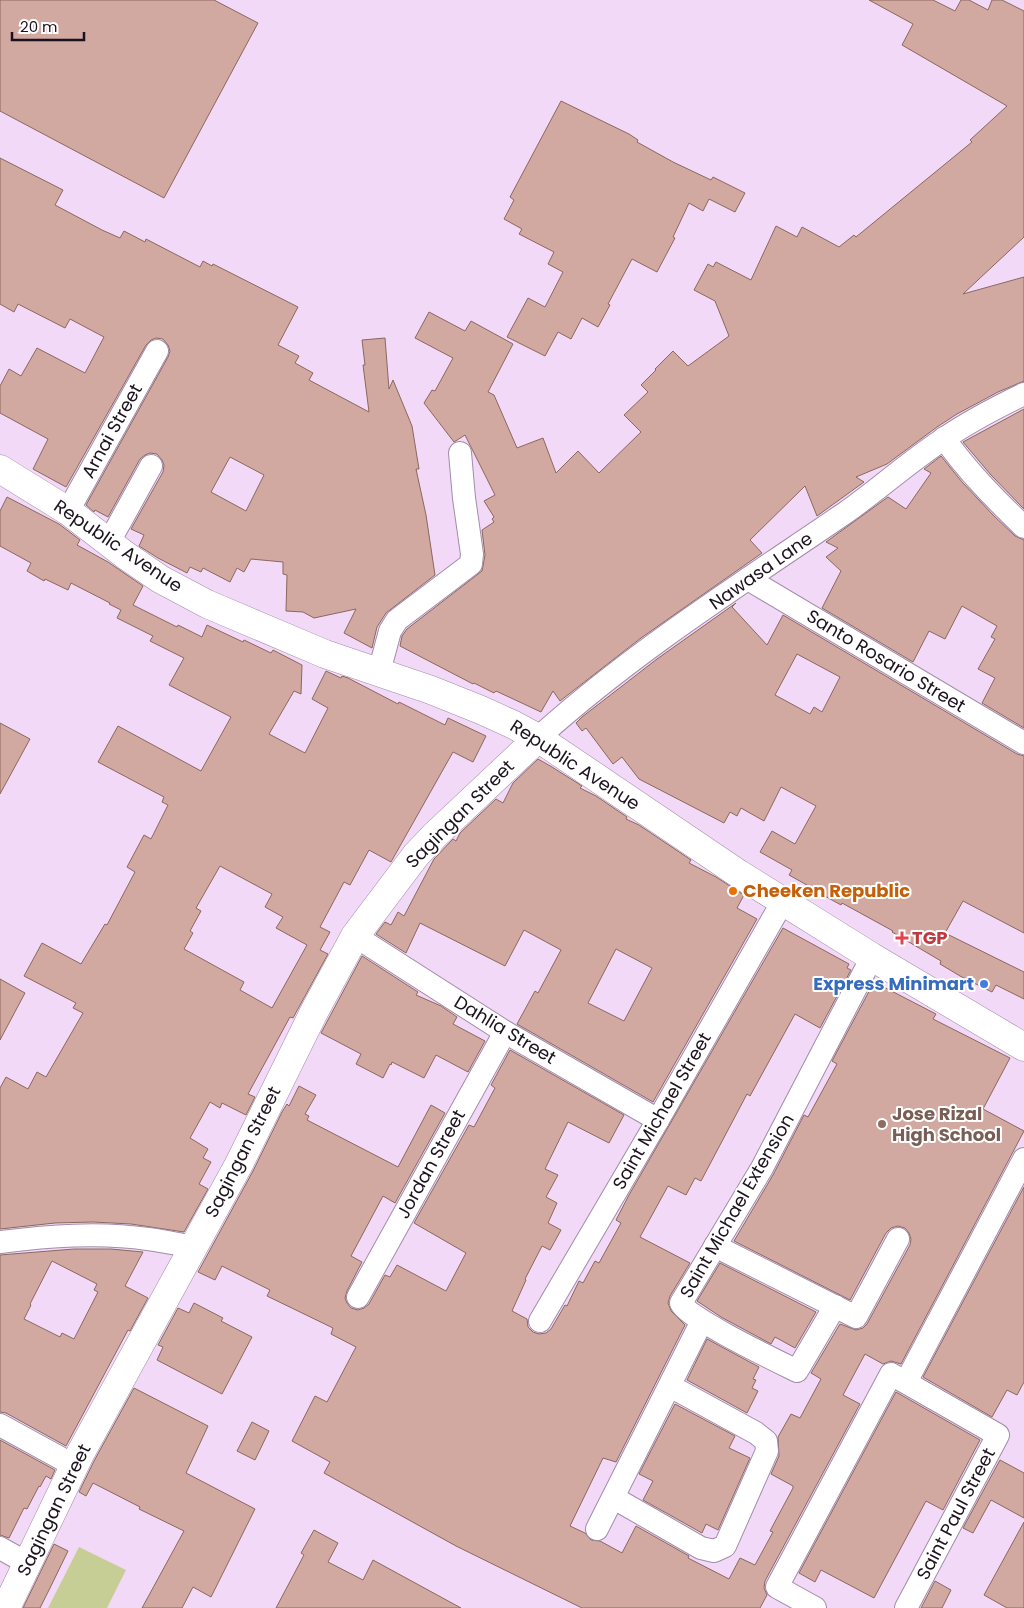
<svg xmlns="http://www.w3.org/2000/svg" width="1024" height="1608" viewBox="0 0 1024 1608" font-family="Poppins,sans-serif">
  <rect width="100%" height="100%" fill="#f2d9f8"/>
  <polygon fill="#c7ce95" points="79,1547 126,1570 107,1608 48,1608"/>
  <g fill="#d1a9a1" stroke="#8b675f" fill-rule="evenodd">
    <polygon points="0,0 214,0 258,23 164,198 0,111"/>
    <polygon points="869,0 933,0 955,11 961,0 969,0 988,10 992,0 1002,0 1024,11 1024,237 963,294 1024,277 1024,381 998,392 957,414 937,427 887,464 856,477 864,482 817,516 805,486 750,540 762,553 641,638 560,701 553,691 541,712 496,691 494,693 474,683 473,684 400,646 402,636 407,629 482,571 485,555 482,530 494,522 492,519 494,517 484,501 495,495 465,435 454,442 424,403 432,390 435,391 453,358 415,338 429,312 465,331 471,321 513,344 488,392 494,395 517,448 543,438 556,473 578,451 599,473 641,432 624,415 648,392 641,385 656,370 655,369 673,351 688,366 729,336 715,301 694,290 708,264 713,267 716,262 751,280 776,226 797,237 802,227 839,247 854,235 856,237 972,142 970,140 1007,106 902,45 913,24"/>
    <polygon points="561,101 629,134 638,140 637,142 673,162 711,180 713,177 745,193 735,212 709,199 703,211 689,203 673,237 675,238 657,272 632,259 608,304 610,305 598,327 582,318 571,339 558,332 545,356 507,337 528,298 545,307 563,272 548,264 554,252 519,234 522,229 504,219 514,200 510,197"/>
    <path d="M0 158 63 190 55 205 102 230 120 238 124 231 145 242 146 239 200 267 203 261 212 266 213 264 298 307 278 345 299 356 295 363 313 373 309 380 369 412 363 365H365L362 340 385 338 389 389 393 380 412 426 419 469H416L426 515 435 575 386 613 377 627 372 648 344 633 356 609 314 618 303 612 286 611 287 575 283 574V562L251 559 244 572 237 568 230 582 203 568 201 572 190 567 187 573 158 558 139 546 144 535 131 529 163 472 164 465 162 460 157 454 150 453 145 455 140 459 108 517 95 510 94 512 86 505 168 357 170 351 168 345 163 339 156 338 151 340 146 345 66 487 33 469 48 439 0 413V386L9 369 21 376 37 348 85 373 104 337 70 319 65 328 18 304 14 312 0 304ZM230 457 264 475 246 511 211 492Z"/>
    <polygon points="1024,409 1024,509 991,475 963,442"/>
    <polygon points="941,456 962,482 993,515 1015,536 1024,540 1024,728 982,703 995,678 978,669 995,639 991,637 997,626 962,606 945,639 929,631 913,662 822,608 841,571 826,557 838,548 826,542 888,497 906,509 931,473 924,469"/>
    <path d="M7 497 59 524 80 540 77 545 108 562 143 586 133 605 177 627 178 625 202 637 207 625 243 642 244 640 271 653 273 650 302 665 301 694 294 691 269 734 305 753 328 708 312 699 326 671 341 678 342 676 348 678 398 704 399 702 445 725 448 718 486 736 473 762 453 752 391 862 369 850 350 885 344 882 320 927 330 932 320 950 328 954 293 1018 290 1017 248 1094 255 1097 246 1115 222 1103 220 1108 210 1102 190 1138 208 1149 203 1158 211 1162 199 1184 208 1189 184 1232 131 1224 93 1222 55 1223 0 1229V1088L6 1077 28 1089 37 1072 46 1077 83 1013 73 1008 76 1003 24 976 42 943 81 964 105 924 107 925 135 872 127 867 144 835 151 839 168 805 162 802 164 797 98 762 118 726 201 771 231 717 169 685 184 658 150 641 153 636 117 618 121 610 109 604 110 603 71 583 68 590 45 579 44 581 27 571 31 563 0 546V511ZM220 866 272 894 265 907 283 917 276 928 307 945 272 1008 240 990 244 982 184 949 193 933 190 931 201 911 196 908Z"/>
    <path d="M736 603 732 607 767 645 783 615 1017 754 1024 756V933L963 901 945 933 1024 972V999L996 985 992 992 960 976 940 964 941 961 892 932 893 931 842 903 841 905 814 890V889L789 875 792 870 760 852 772 831 795 844 816 806 781 787 764 821 741 808 737 816 730 812 724 823 639 779 622 757 613 764 586 728 582 731 576 723 582 717 657 659ZM797 654 840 677 822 712 814 707 810 714 775 695Z"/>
    <polygon points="0,723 30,739 0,794"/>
    <path d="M538 759 552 767 582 786 580 788 596 796 627 817 626 819 639 825 691 860 689 863 716 877 744 895 737 908 757 919 653 1102 517 1024 535 991 538 993 561 950 524 930 505 966 420 923 406 953 376 934 385 922 391 925 398 912 404 916 434 859 453 839 456 841 460 833 496 799 503 803 513 783ZM616 949 652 968 624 1021 588 1003Z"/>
    <polygon points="783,928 849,964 847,968 851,970 820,1028 795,1014 750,1096 747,1094 701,1181 695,1178 686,1195 668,1186 640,1237 690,1263 670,1296 668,1303 671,1311 685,1325 616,1462 603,1458 570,1526 585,1533 591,1540 600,1541 622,1553 636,1526 689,1556 688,1558 729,1579 740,1558 755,1565 773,1532 770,1531 793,1488 793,1486 771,1474 779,1456 778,1437 791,1414 800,1418 821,1379 811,1373 840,1324 856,1330 863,1328 867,1324 910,1245 911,1239 909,1233 905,1228 898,1226 891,1228 886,1233 850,1300 734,1241 773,1175 804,1115 808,1117 837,1064 832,1061 874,982 936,1014 933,1019 1010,1058 983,1109 1024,1131 901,1364 891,1361 883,1364 865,1354 843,1395 860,1404 765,1581 764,1588 767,1595 760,1608 582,1608 456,1546 324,1473 330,1462 292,1441 315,1396 327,1402 356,1347 331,1334 333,1328 267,1296 270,1290 222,1266 215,1280 198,1272 253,1171 282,1112 287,1104 289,1106 299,1086 316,1095 305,1114 309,1116 307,1120 398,1167 431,1105 445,1113 395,1203 383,1196 351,1256 362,1262 347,1291 345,1298 347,1303 351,1308 358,1310 364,1308 369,1304 385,1275 390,1277 397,1265 446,1291 466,1253 414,1223 469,1125 474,1127 495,1088 491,1085 510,1050 624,1115 609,1143 568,1122 545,1169 558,1175 546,1197 557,1203 548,1223 561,1230 550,1250 542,1246 525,1279 526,1280 512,1311 527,1319 528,1327 533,1332 539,1334 546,1333 551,1329 565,1305 567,1306 579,1281 583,1283 595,1261 599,1263 621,1223 616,1220 629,1195"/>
    <polygon points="362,956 418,992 416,995 441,1006 457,1017 453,1024 485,1041 468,1072 436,1055 424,1078 392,1062 391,1065 390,1064 383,1078 356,1064 361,1054 321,1033"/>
    <polygon points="0,979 25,993 0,1040"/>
    <polygon points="1024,1187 1024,1382 1017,1395 1007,1390 992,1417 923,1377"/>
    <path d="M74 1249H111L143 1252 125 1286 148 1298 130 1331 128 1330 66 1446 6 1413 0 1412V1255ZM52 1261 97 1284 94 1290 98 1292 74 1339 62 1333 60 1337 24 1319 31 1305 30 1304Z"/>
    <polygon points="720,1263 816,1312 795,1348 775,1337 771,1344 721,1317 697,1301"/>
    <polygon points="194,1303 223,1318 221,1321 252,1337 222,1394 157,1360 163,1347 158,1345 178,1308 189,1313"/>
    <polygon points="707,1339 759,1367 753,1379 756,1380 752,1388 758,1391 747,1413 687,1380"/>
    <polygon points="134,1388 208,1426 186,1473 255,1509 211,1597 193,1587 182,1608 142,1608 184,1531 139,1509 140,1507 93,1483 86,1496 79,1492 94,1461"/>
    <polygon points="896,1392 980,1440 943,1510 926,1501 874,1598 821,1570 815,1582 799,1573"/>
    <polygon points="675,1404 735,1436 729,1448 750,1458 718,1530 706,1524 702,1533 643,1500 653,1481 639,1474"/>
    <polygon points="252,1422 269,1431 255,1460 237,1451"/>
    <polygon points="0,1440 55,1470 51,1479 46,1476 40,1487 39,1486 27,1509 24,1508 9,1538 0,1535"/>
    <polygon points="1000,1460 1024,1473 1024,1518 991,1500 973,1533 963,1528"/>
    <polygon points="1024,1522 1024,1608 1007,1608 984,1595"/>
    <polygon points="314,1530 338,1543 328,1562 363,1580 373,1560 461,1608 276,1608 304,1555 301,1553"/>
    <polygon points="54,1544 68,1551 50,1588 40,1608 23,1608"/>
    <polygon points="935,1581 951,1590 942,1608 921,1608"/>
  </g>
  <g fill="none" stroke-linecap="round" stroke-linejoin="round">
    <g stroke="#a28ca8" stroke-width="24">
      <g id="street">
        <path d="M944 438C967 471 995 499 1024 527"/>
        <polyline points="68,511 157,351"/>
        <polyline points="109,542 151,466"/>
        <polyline points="748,579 1024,743"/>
        <polyline points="379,672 390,631 397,620 471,564 472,554 464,498 460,453"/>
        <path d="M538 738C632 653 741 584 845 513 879 489 910 461 945 438 970 421 997 407 1024 394"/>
        <polyline points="355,936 505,1032 658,1120"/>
        <path d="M0 1242C49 1236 99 1232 148 1239 163 1241 178 1244 194 1247"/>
        <polyline points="715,1246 856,1317 898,1239"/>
        <polyline points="358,1297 505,1032"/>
        <path d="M835 1306 797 1371C779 1362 685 1317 681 1303L762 1168 872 957"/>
        <polyline points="540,1321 658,1120 783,901"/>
        <polyline points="906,1382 1024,1159"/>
        <polyline points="0,1425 75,1466"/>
        <polyline points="614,1498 701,1548 714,1551 725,1546 767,1451 766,1441 756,1433 670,1386"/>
        <polyline points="597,1529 702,1321"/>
        <polyline points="0,1548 27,1563"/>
        <polyline points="815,1608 777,1587 891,1374 998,1435 906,1608"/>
      </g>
    </g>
    <g stroke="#a28ca8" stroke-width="29">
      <g id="secondary">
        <polyline points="0,469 68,511 125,555 160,579 207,604 325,654 431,690 481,710 514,725 538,738 739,874 872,957 1024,1047"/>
        <polyline points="6,1608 80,1454 239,1164 314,1012 355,936 416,855 435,835 538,738"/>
      </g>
    </g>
    <use href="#street" stroke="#fff" stroke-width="22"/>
    <use href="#secondary" stroke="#fff" stroke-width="28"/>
  </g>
  <circle fill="#e8710a" stroke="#fff" stroke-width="2" cx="733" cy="891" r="5"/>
  <path fill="#e0444e" stroke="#fff" stroke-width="2" d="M899.5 930.5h5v5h5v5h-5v5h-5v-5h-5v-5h5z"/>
  <circle fill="#3f7fe0" stroke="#fff" stroke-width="2" cx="984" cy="984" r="5"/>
  <circle fill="#8d6e63" stroke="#fff" stroke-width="2" cx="882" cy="1124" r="5"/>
  <g text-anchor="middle" stroke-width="4" stroke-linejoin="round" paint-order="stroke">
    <g font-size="18" fill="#1b121d" stroke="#fff">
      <text transform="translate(112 431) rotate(-61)" y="6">Arnai Street</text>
      <text transform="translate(118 546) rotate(34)" y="6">Republic Avenue</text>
      <text transform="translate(761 571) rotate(-35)" y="6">Nawasa Lane</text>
      <text transform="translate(886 661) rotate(31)" y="6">Santo Rosario Street</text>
      <text transform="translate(575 765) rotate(33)" y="6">Republic Avenue</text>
      <text transform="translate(460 814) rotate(-45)" y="6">Sagingan Street</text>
      <text transform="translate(505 1030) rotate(31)" y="6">Dahlia Street</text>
      <text transform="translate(662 1111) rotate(-60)" y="6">Saint Michael Street</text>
      <text transform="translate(243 1152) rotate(-63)" y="6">Sagingan Street</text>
      <text transform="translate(431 1164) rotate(-61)" y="6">Jordan Street</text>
      <text transform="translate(737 1206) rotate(-60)" y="6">Saint Michael Extension</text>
      <text transform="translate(54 1510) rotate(-64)" y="6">Sagingan Street</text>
      <text transform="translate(956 1514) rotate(-62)" y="6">Saint Paul Street</text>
    </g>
    <g font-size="18" font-weight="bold" fill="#c56008" stroke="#fff" text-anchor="start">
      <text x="743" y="897">Cheeken Republic</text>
    </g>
    <g font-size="18" font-weight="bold" fill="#be3a42" stroke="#fff" text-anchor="start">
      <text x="912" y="944">TGP</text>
    </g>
    <g font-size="18" font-weight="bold" fill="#366cbe" stroke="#fff" text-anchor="end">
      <text x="974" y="990">Express Minimart</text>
    </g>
    <g font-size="18" font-weight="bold" fill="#785e54" stroke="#fff" text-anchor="start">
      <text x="892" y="1120">Jose Rizal<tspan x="892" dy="21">High School</tspan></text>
    </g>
  </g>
  <path d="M12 32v8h72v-8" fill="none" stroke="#1b121d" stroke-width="2.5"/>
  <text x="20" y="32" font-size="15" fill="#1b121d" stroke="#ffffff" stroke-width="4" paint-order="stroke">20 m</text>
</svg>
